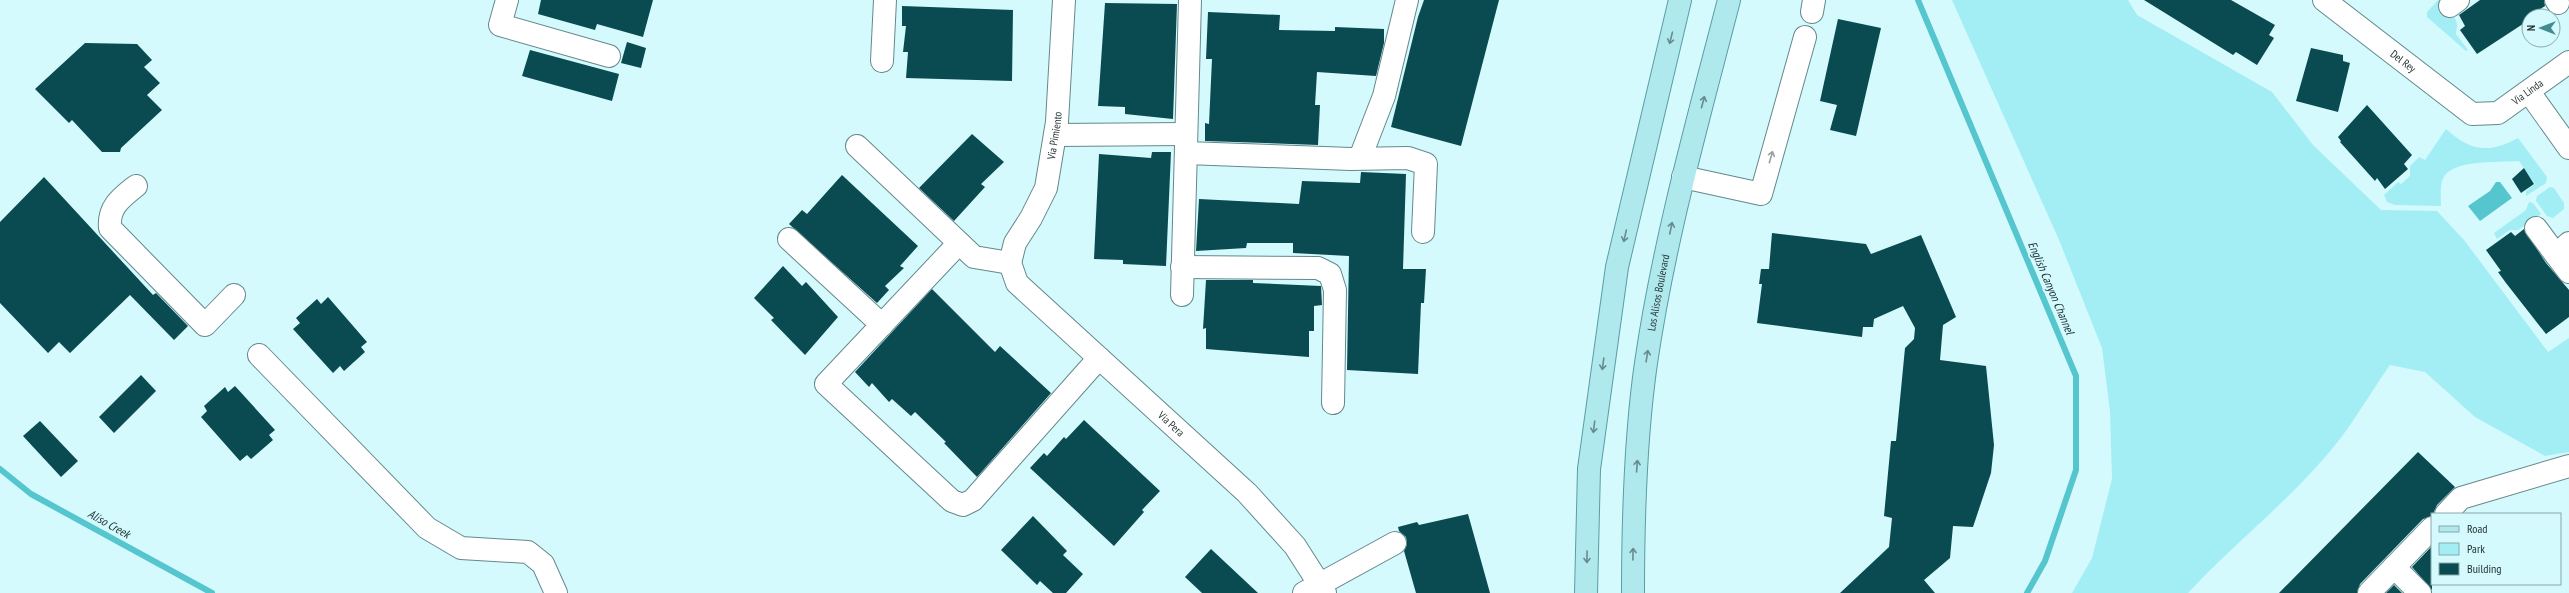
<svg xmlns="http://www.w3.org/2000/svg" width="2569" height="593" viewBox="0 0 2569 593" font-family="'PT Sans Narrow',sans-serif">
  <rect width="100%" height="100%" fill="#d4fafd"/>
  <g fill="#a3eef4">
    <path d="M1952 0H2128L2137 15 2272 92 2313 145 2381 210 2437 211 2464 240 2548 352 2569 338V452L2545 456 2475 417 2425 372 2390 365C2373 389 2358 415 2340 439 2296 496 2237 540 2188 593H2072L2092 558 2112 479 2110 411 2102 348 2059 240Z"/>
    <path d="M2438 0C2445 1 2457 18 2457 25 2457 28 2456 31 2456 34L2468 50 2466 51 2427 17V12Z"/>
    <path d="M2446 129C2470 151 2489 154 2518 138L2547 177 2546 183 2526 196V191L2535 184 2519 161C2499 163 2449 158 2442 181 2440 189 2441 198 2441 206L2395 205 2387 202 2384 195 2398 182 2401 184 2410 176V166L2419 157 2425 160Z"/>
    <polygon points="2550,187 2554,188 2564,203 2564,209 2553,218 2547,216 2536,201 2537,196"/>
    <polygon points="2529,202 2533,203 2541,214 2518,230 2510,230 2497,239 2494,233 2526,210"/>
  </g>
  <polygon fill="#55c5ce" points="2496,182 2500,182 2512,198 2480,221 2468,206 2490,191"/>
  <g fill="none" stroke-linecap="round" stroke-linejoin="round">
    <g stroke="#55c5ce" stroke-width="6">
      <polyline points="1918,0 2076,376 2076,470 2045,561 2027,593"/>
      <polyline points="0,469 31,494 212,593"/>
    </g>
  </g>
  <g fill="#094b50">
    <polygon points="541,0 653,0 643,37 597,24 595,30 538,14"/>
    <polygon points="1424,0 1499,0 1461,146 1391,127 1418,17"/>
    <polygon points="2144,0 2231,0 2275,25 2269,35 2274,38 2257,65 2236,52 2233,55"/>
    <polygon points="2480,0 2544,0 2545,6 2529,16 2529,20 2477,54 2460,30 2465,26 2459,15"/>
    <polygon points="1105,3 1177,4 1173,119 1125,114 1125,107 1098,106"/>
    <polygon points="902,6 1013,10 1012,81 906,78 908,52 903,52 906,26 902,26"/>
    <polygon points="1208,12 1280,15 1279,30 1335,31 1335,27 1384,29 1384,43 1376,76 1317,72 1315,105 1320,105 1318,145 1205,141 1205,123 1209,124 1212,59 1206,59"/>
    <polygon points="1838,19 1881,28 1856,136 1830,130 1837,105 1820,101"/>
    <polygon points="627,42 646,48 641,68 621,63"/>
    <polygon points="85,43 137,44 152,60 144,67 160,83 147,95 162,110 121,148 120,152 102,152 72,120 69,123 35,89"/>
    <polygon points="2311,48 2343,55 2343,61 2350,63 2338,112 2296,101"/>
    <polygon points="530,50 619,74 612,101 522,76"/>
    <polygon points="2367,105 2412,155 2404,164 2408,169 2385,189 2377,178 2375,181 2340,142 2341,141 2338,137"/>
    <polygon points="972,134 1004,162 981,184 985,187 954,221 919,188"/>
    <polygon points="1152,152 1171,152 1166,266 1123,264 1123,260 1094,259 1099,154 1151,158"/>
    <polygon points="2524,168 2534,184 2521,193 2512,179"/>
    <polygon points="1361,172 1406,174 1403,269 1426,269 1424,303 1421,303 1418,374 1347,370 1349,256 1293,253 1293,243 1247,243 1246,248 1196,251 1199,199 1299,204 1302,181 1360,183"/>
    <polygon points="842,175 918,246 900,266 904,268 885,286 889,290 877,303 789,224 802,210 807,214"/>
    <polygon points="44,177 153,295 156,293 188,326 174,340 130,295 70,353 59,342 48,353 0,303 0,222"/>
    <polygon points="2524,229 2546,263 2569,290 2569,317 2546,334 2506,283 2498,272 2501,271 2486,250 2511,232 2515,236"/>
    <polygon points="1772,233 1866,244 1871,254 1921,235 1956,317 1943,325 1940,360 1986,366 1994,445 1991,473 1973,527 1953,526 1950,558 1924,580 1935,593 1840,593 1889,547 1892,518 1884,516 1891,441 1896,441 1905,348 1914,339 1915,328 1903,306 1874,319 1873,327 1863,327 1862,337 1757,323 1762,284 1759,284 1761,269 1769,269"/>
    <polygon points="783,266 802,286 806,282 838,317 805,355 771,320 774,318 754,298"/>
    <polygon points="1206,280 1253,280 1253,283 1321,286 1322,305 1314,306 1314,331 1309,331 1309,357 1206,349 1206,328 1203,329"/>
    <polygon points="932,289 995,352 1000,346 1051,393 977,477 944,443 946,442 915,412 911,416 892,399 889,402 872,383 869,387 855,372"/>
    <polygon points="328,297 367,342 361,347 365,352 344,371 340,366 333,373 293,329 300,323 296,318 317,299 321,304"/>
    <polygon points="141,375 156,391 114,433 99,417"/>
    <polygon points="235,386 275,430 269,435 273,440 251,459 247,455 240,461 201,417 207,411 204,406 225,387 228,392"/>
    <polygon points="1084,420 1160,491 1142,510 1144,512 1114,546 1030,468 1044,453 1047,456 1064,437 1066,439"/>
    <polygon points="40,421 78,461 61,477 23,436"/>
    <polygon points="2418,452 2455,487 2437,505 2432,516 2423,519 2360,584 2357,593 2279,593"/>
    <polygon points="1468,514 1490,593 1416,593 1404,551 1407,544 1406,537 1399,531 1398,527 1417,522 1419,525"/>
    <polygon points="1033,516 1067,551 1063,555 1083,574 1066,593 1053,593 1040,581 1037,585 1001,550"/>
    <polygon points="2432,546 2432,590 2412,567"/>
    <polygon points="1211,549 1258,593 1202,593 1185,577"/>
    <polygon points="2394,585 2402,593 2386,593"/>
  </g>
  <g fill="none" stroke-linecap="round" stroke-linejoin="round">
    <g stroke="#65888b" stroke-width="24">
      <g id="minor">
        <polyline points="507,0 500,25 609,56"/>
        <path id="s1" d="M2324 0 2472 114 2498 113 2569 62"/>
        <polyline points="2556,0 2558,3"/>
        <polyline points="2450,6 2458,0"/>
        <polyline points="1812,12 1814,0"/>
        <polyline points="882,61 885,0"/>
        <polyline points="2529,92 2569,148"/>
        <polyline points="1055,135 1186,134"/>
        <polyline points="857,146 974,257 1010,263"/>
        <polyline points="1186,153 1351,159 1408,158 1426,164 1423,232"/>
        <polyline points="1360,158 1384,96 1407,0"/>
        <polyline points="1683,177 1761,194 1805,37"/>
        <path d="M136 186C121 198 108 207 110 228L205 325 234 295"/>
        <polyline points="2536,228 2556,255"/>
        <polyline points="789,239 882,325"/>
        <polyline points="959,243 826,384 952,501 963,505 973,500 1099,358"/>
        <polyline points="2569,243 2556,255 2569,272"/>
        <path id="s2" d="M1010 263 1017 283 1247 493 1295 546 1325 593"/>
        <path id="s3" d="M1010 263 1015 243 1031 218 1046 188 1057 122 1064 0"/>
        <polyline points="1182,267 1318,268 1330,274 1335,290 1333,403"/>
        <polyline points="1182,295 1190,0"/>
        <polyline points="259,355 427,528 461,548 528,552 543,564 556,593"/>
        <polyline points="2446,514 2461,498 2569,466"/>
        <polyline points="2394,567 2420,593"/>
        <polyline points="1304,593 1395,543"/>
        <polyline points="2369,593 2432,528"/>
      </g>
    </g>
    <g stroke="#5a9da3" stroke-width="24">
      <g id="major">
        <polyline points="1586,593 1589,469 1617,267 1680,0"/>
        <path id="s4" d="M1633 593C1633 517 1635 439 1646 363 1664 240 1698 120 1729 0"/>
      </g>
    </g>
    <use href="#minor" stroke="#fff" stroke-width="22"/>
    <use href="#major" stroke="#afe9ee" stroke-width="22"/>
  </g>
  <defs><path id="oneway-shaft" d="M-6 0H5M1.5-3L5.5 0L1.5 3" fill="none" stroke-width="1.6" stroke-linecap="round" stroke-linejoin="round"/></defs>
  <g stroke="#678b8e">
    <use href="#oneway-shaft" transform="translate(1671 38) rotate(104)"/>
    <use href="#oneway-shaft" transform="translate(1703 102) rotate(-75)"/>
    <use href="#oneway-shaft" transform="translate(1671 228) rotate(-78)"/>
    <use href="#oneway-shaft" transform="translate(1625 236) rotate(103)"/>
    <use href="#oneway-shaft" transform="translate(1647 356) rotate(-81)"/>
    <use href="#oneway-shaft" transform="translate(1603 364) rotate(98)"/>
    <use href="#oneway-shaft" transform="translate(1594 427) rotate(97)"/>
    <use href="#oneway-shaft" transform="translate(1637 466) rotate(-86)"/>
    <use href="#oneway-shaft" transform="translate(1633 554) rotate(-89)"/>
    <use href="#oneway-shaft" transform="translate(1587 557) rotate(91)"/>
  </g>
  <use stroke="#9aa0a1" href="#oneway-shaft" transform="translate(1771 157) rotate(-74)"/>
  <g text-anchor="middle" stroke-width="4" stroke-linejoin="round" paint-order="stroke">
    <g font-size="11" fill="#1f2d2e" stroke="#d4fafd">
      <text dy="4" stroke="none"><textPath href="#s1" startOffset="100">Del Rey</textPath></text>
      <text dy="4" stroke="none"><textPath href="#s1" startOffset="249">Via Linda</textPath></text>
      <text dy="4" stroke="none"><textPath href="#s3" startOffset="137">Via Pimiento</textPath></text>
      <text dy="4" stroke="none"><textPath href="#s4" startOffset="302">Los Alisos Boulevard</textPath></text>
      <text dy="4" stroke="none"><textPath href="#s2" startOffset="230">Via Pera</textPath></text>
    </g>
    <g font-size="12" font-style="italic" fill="#1c3032" stroke="#d4fafd">
      <text transform="translate(2051 288) rotate(67)" y="4">English Canyon Channel</text>
      <text transform="translate(109 524) rotate(29)" y="4">Aliso Creek</text>
    </g>
  </g>
  <rect x="2431" y="513" width="130" height="72" fill="#d4fafd" stroke="#8ca8aa"/>
  <rect x="2439" y="526" width="20" height="6" fill="#afe9ee" stroke="#8ca8aa"/>
  <text x="2467" y="533" font-size="12" fill="#1f2d2e">Road</text>
  <rect x="2439" y="543" width="20" height="12" fill="#a3eef4" stroke="#8ca8aa"/>
  <text x="2467" y="553" font-size="12" fill="#1f2d2e">Park</text>
  <rect x="2439" y="563" width="20" height="12" fill="#094b50" stroke="#8ca8aa"/>
  <text x="2467" y="573" font-size="12" fill="#1f2d2e">Building</text>
  <g transform="translate(2541 28) rotate(270)"><circle r="19" fill="#d4fafd" stroke="#8ca8aa"/>
  <path d="M0-3L7 15L0 10L-7 15Z" fill="#458c92"/>
  <text y="-6" font-size="11" font-weight="bold" text-anchor="middle" fill="#1f2d2e">N</text>
  </g>
</svg>
